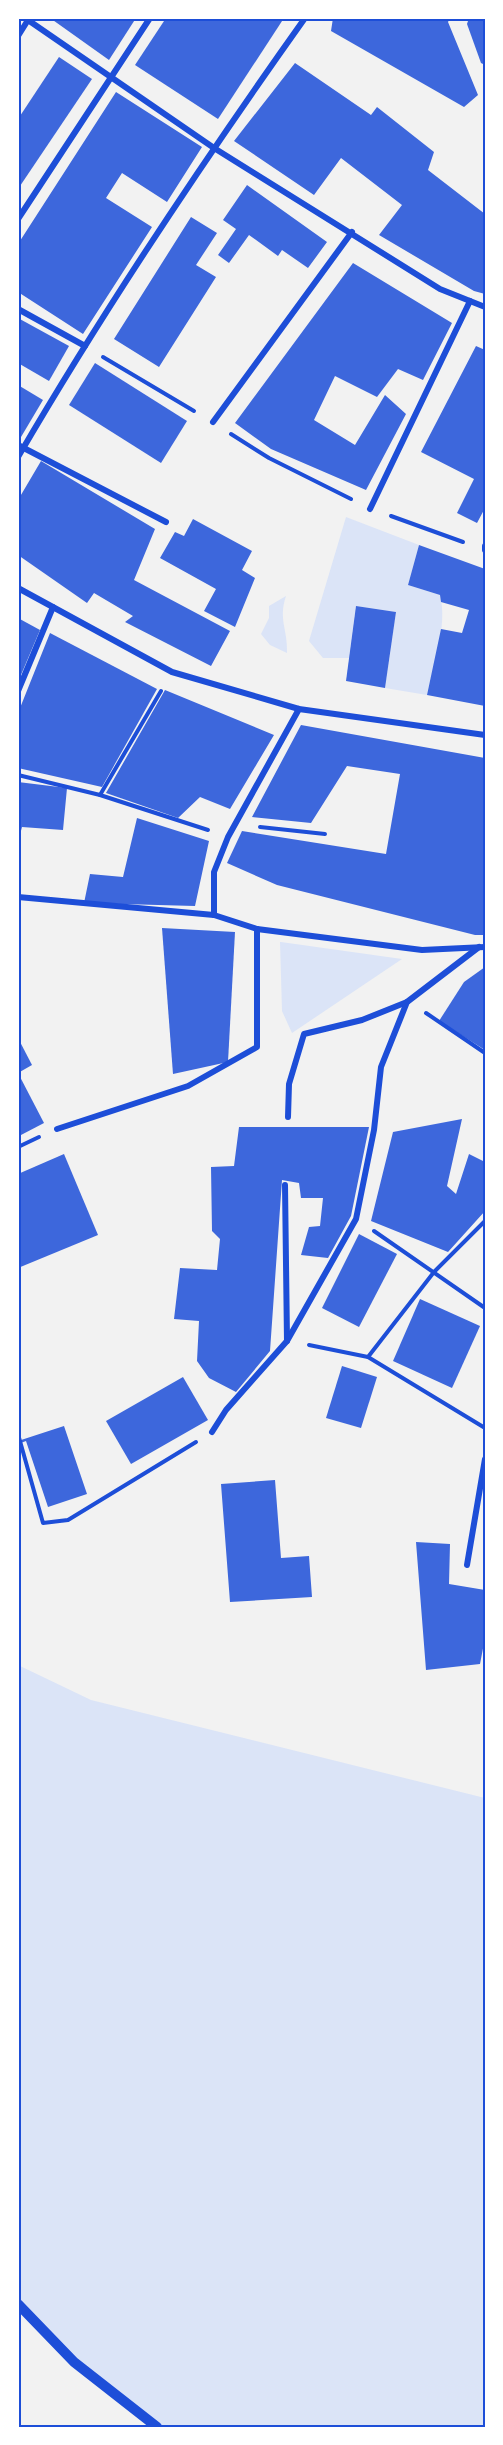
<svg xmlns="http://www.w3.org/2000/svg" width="503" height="2445" viewBox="0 0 503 2445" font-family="Roboto,sans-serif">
  <rect width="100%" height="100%" fill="#f2f2f2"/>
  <g fill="#dbe4f7">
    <path d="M346 517 419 545 408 585 440 595C448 626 433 664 427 695L385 688 396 612 356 606 349 658H323L309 641Z"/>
    <path d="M286 596C278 620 288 629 287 653L270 645 261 634 269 618V606Z"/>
    <polygon points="280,942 281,942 402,959 292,1033 282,1011"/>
    <polygon points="18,1665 91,1700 485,1798 485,2427 157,2427 74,2362 18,2304"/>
  </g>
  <g fill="#3d67dc">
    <polygon points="50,18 136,18 109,60"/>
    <polygon points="166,18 284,18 218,119 135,65"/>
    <polygon points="333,18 450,18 448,22 478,95 464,107 331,31"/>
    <polygon points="469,18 485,18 485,65 481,63 467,24"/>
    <polygon points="59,57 92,79 18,189 18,119"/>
    <polygon points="295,63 371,115 377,107 434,152 428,170 485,214 485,294 474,291 379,235 402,205 341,158 314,195 234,141"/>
    <polygon points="116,92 202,147 167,202 122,173 106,198 152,227 83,334 18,292 18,244"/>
    <polygon points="247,185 327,242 308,268 282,250 278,256 249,235 229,263 218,255 236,229 223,220"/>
    <polygon points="191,217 217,233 196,265 216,277 159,367 114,339"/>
    <polygon points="353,263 452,323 423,380 398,369 377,397 335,376 314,420 355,445 385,395 406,414 366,490 271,449 235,423"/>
    <polygon points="18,318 69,346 49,381 18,363"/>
    <polygon points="476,346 485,350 485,508 477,523 457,513 474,479 421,452"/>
    <polygon points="95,363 187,421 161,463 69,405"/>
    <polygon points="18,385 43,400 21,437 18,436"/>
    <polygon points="41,461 155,529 134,580 230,631 211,666 125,622 133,616 94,593 87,603 18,555 18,500"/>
    <polygon points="193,519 252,551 242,570 255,578 235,627 204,611 216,589 160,558 175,532 184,536"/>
    <polygon points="419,545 485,569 485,706 427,695 441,629 462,633 469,610 441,602 440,595 408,585"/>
    <polygon points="356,606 396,612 385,688 346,681"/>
    <polygon points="18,618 40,630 18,682"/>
    <polygon points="50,633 157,689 102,787 18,768 18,713"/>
    <polygon points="165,690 274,735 230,809 200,797 178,818 106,793"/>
    <polygon points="301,725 485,758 485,935 475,935 277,885 227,863 242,831 386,854 400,774 347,766 311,823 252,817"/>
    <polygon points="18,782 67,788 63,830 22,827 18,842"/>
    <polygon points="137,818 209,841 195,906 84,903 90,874 123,877"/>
    <polygon points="162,928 235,932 228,1062 173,1074"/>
    <polygon points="485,967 485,1050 439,1021 464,982"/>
    <polygon points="18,1038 32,1065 18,1073"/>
    <polygon points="18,1073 44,1123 21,1135 18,1130"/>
    <polygon points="462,1119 447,1186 456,1194 469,1154 485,1162 485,1211 448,1252 371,1221 393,1132"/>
    <polygon points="239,1127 369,1127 351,1216 328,1258 301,1255 309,1227 320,1226 323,1198 301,1198 299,1183 282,1180 270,1351 236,1392 209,1378 197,1361 199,1321 174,1319 180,1268 217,1270 220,1239 212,1231 211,1167 234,1166"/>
    <polygon points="64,1154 98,1235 18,1268 18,1174"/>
    <polygon points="359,1234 397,1254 359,1327 322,1308"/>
    <polygon points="420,1299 480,1326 452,1388 393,1361"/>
    <polygon points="342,1366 377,1377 361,1428 326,1418"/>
    <polygon points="183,1377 208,1420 131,1464 106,1421"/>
    <polygon points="64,1426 87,1494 48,1507 26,1441 18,1444 18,1441"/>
    <polygon points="275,1480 281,1558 309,1556 312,1597 230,1602 221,1484"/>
    <polygon points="416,1542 450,1544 449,1584 485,1590 485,1638 480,1664 426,1670"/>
  </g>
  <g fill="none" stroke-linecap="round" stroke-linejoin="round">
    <g stroke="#1d4ed8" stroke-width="4">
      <polyline points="103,357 194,411"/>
      <polyline points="231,434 269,458 351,499"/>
      <polyline points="391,516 463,542"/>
      <polyline points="18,775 100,795 208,830"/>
      <polyline points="100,795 161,691"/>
      <polyline points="260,827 325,834"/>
      <polyline points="426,1013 485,1053"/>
      <polyline points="18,1147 39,1137"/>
      <polyline points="374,1231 485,1308"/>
      <polyline points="309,1345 368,1357 485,1428"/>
      <polyline points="368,1357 434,1272 485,1221"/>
      <polyline points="18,1434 43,1523 68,1520 196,1442"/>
    </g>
    <g stroke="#1d4ed8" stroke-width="6">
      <polyline points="25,18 214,148 440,289 485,307"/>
      <polyline points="18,36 28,20"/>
      <polyline points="18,219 150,18"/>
      <polyline points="18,309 85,346"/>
      <polyline points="213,422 352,232"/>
      <polyline points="18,445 166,522"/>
      <path d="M18 457C106 306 204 160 305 18"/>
      <polyline points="370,509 470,301"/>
      <polyline points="485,546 485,550"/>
      <polyline points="18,588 172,672 299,709 485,735"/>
      <polyline points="18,691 53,607"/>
      <polyline points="18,897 214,915 257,929 422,950 485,947"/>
      <polyline points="214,915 214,872 228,837 299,709"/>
      <polyline points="288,1117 289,1084 304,1034 362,1020 407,1002"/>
      <polyline points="57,1129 188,1086 257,1047 257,929"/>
      <polyline points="285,1185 287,1341"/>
      <polyline points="212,1432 226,1410 287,1341 356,1219 374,1130 381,1067 407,1002 479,947"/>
      <polyline points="467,1565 485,1459"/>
    </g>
    <polyline stroke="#1d4ed8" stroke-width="10" points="18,2304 74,2362 157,2427"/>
  </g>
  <rect width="503" height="2445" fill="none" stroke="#ffffff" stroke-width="39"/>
  <rect x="20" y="20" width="464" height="2406" fill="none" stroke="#1d4ed8" stroke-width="2"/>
</svg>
